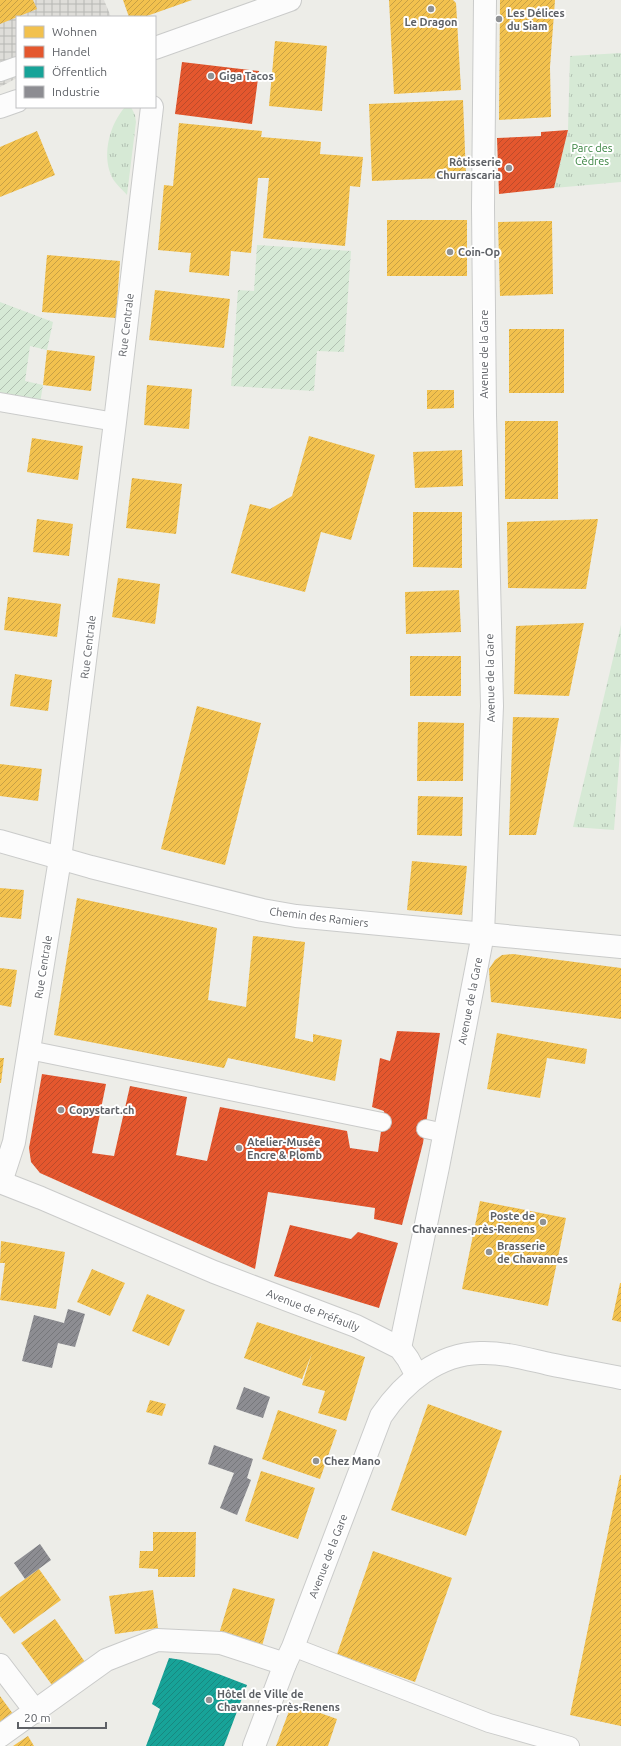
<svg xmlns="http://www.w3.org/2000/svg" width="621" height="1746" viewBox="0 0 621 1746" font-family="Ubuntu,sans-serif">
  <defs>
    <pattern id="industrial-grid" width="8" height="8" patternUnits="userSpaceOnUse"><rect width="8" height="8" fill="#deddd9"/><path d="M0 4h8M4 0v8" fill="none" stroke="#b7b7b4"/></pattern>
    <pattern id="grass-tufts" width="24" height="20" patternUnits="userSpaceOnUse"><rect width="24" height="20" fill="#d6e9d5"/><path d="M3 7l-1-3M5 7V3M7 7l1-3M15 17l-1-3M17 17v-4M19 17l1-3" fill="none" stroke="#b1c0b1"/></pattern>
    <pattern id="garden-furrows" width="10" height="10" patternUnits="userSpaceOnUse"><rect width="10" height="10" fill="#d6e9d5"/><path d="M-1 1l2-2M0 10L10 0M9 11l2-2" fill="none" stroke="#b1c0b1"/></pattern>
    <pattern id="homes-hatch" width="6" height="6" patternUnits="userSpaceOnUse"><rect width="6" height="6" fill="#f2c14e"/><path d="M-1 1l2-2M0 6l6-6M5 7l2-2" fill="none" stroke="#c7a045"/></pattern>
    <pattern id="shops-hatch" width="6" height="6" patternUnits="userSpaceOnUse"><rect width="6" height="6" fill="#e4572e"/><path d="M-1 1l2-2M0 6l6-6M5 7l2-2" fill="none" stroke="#bc4b2b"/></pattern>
    <pattern id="public-hatch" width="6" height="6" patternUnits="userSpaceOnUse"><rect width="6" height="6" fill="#17a398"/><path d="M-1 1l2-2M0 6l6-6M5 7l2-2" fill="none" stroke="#188880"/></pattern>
    <pattern id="industry-hatch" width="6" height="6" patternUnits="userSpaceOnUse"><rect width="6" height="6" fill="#8d8d92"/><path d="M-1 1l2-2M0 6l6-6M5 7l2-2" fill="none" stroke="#76777b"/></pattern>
  </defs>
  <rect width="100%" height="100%" fill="#edede8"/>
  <polygon fill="url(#industrial-grid)" points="0,0 104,0 111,17 17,17 17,78 0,87"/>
  <g fill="url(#grass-tufts)">
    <polygon points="621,53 621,182 554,188 568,130 570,56"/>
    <path d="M125 107H131L135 115 136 122 127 195C122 189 114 183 111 175 102 153 110 124 125 107Z"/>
    <polygon points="621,625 621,739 614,830 573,827"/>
  </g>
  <g fill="url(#garden-furrows)">
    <polygon points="257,245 351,251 344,352 317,351 314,391 231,386 238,290 254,291"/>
    <polygon points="0,302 53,322 47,350 30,346 25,381 43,385 40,403 0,395"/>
  </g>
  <g fill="url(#homes-hatch)">
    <polygon points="0,0 33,0 37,9 0,24"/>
    <polygon points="123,0 192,0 144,17 129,17"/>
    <polygon points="389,0 453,0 456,3 461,90 394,94"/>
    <polygon points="500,0 555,0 550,67 551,117 499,120"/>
    <polygon points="275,41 327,46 322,111 269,106"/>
    <polygon points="463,100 466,177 372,181 369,104"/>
    <polygon points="179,123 262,131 261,137 321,142 320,154 363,157 360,187 350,186 345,246 263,238 269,178 258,178 251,253 231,251 229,276 189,272 191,253 158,250 164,185 173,186"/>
    <polygon points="37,131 55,175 0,197 0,147"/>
    <rect x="387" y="220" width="80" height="56"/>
    <polygon points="552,221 553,294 500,296 498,222"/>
    <polygon points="47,255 120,261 116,318 42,312"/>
    <polygon points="155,290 230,299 224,348 149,340"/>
    <rect x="509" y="329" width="55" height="64"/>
    <polygon points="47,350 95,356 91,391 43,385"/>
    <polygon points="147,385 192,389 189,429 144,425"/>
    <polygon points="427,390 454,390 454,408 427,409"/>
    <rect x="505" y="421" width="53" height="78"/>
    <polygon points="309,436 375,455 351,540 321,532 305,592 231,573 250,504 270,509 292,496"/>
    <polygon points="32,438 83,446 78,480 27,472"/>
    <polygon points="462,450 463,486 415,488 413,452"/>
    <polygon points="132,478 182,484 176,534 126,528"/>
    <polygon points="413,512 462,512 462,568 413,567"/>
    <polygon points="37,519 73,524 69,556 33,552"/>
    <polygon points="598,519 586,589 508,588 507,522"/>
    <polygon points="118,578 160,584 155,624 112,617"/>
    <polygon points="459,590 461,632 406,634 405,592"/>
    <polygon points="8,597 61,604 57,637 4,630"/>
    <polygon points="584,623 569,696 514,694 516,626"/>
    <rect x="410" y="656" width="51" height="40"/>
    <polygon points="15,674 52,680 48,711 10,706"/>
    <polygon points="197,706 261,723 225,865 161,849"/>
    <polygon points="513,717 559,718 536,835 509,835"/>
    <polygon points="418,722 464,723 463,781 417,781"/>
    <polygon points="0,764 42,769 38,801 0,796"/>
    <polygon points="418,796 463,797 462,836 417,835"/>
    <polygon points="412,861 467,866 462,915 407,910"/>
    <polygon points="0,888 24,890 21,919 0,917"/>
    <polygon points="77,898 217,928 208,1000 246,1007 253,936 305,942 295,1038 313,1042 313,1034 342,1040 335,1081 228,1058 224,1068 54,1035"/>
    <polygon points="513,954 621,968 621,1019 491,1002 489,969 495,960 502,955"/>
    <polygon points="0,968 17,970 11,1007 0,1005"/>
    <polygon points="497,1033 587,1049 585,1064 547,1058 540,1098 487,1089"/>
    <polygon points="0,1058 4,1058 1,1083 0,1083"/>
    <polygon points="480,1201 566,1218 548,1306 462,1289"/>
    <polygon points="1,1241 65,1252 56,1309 0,1300 5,1263 0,1263"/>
    <polygon points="92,1269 125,1283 110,1316 77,1302"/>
    <polygon points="620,1283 621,1283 621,1322 612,1320"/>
    <polygon points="147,1294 185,1310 169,1346 132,1331"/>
    <polygon points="257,1322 365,1357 346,1421 318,1413 325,1391 302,1385 312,1353 302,1379 244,1358"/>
    <polygon points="150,1400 166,1404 162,1416 146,1412"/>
    <polygon points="428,1404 502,1431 466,1536 391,1510"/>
    <polygon points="278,1410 337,1430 320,1479 262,1459"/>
    <polygon points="261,1471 315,1488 298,1539 245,1521"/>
    <polygon points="620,1475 621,1475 621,1726 570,1715"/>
    <polygon points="153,1532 196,1532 195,1577 158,1577 158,1569 139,1568 140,1551 153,1551"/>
    <polygon points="373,1551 452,1578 415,1682 337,1654"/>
    <polygon points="39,1569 61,1600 14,1634 0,1616 0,1597"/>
    <polygon points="233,1588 275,1599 262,1646 219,1634"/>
    <polygon points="153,1590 158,1628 115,1634 109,1596"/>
    <polygon points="55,1619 85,1662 52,1685 21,1643"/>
    <polygon points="0,1696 13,1714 0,1723"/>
    <polygon points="292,1703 337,1719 328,1746 276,1746"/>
    <polygon points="28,1736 34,1746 13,1746"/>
  </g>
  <g fill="url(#shops-hatch)">
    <polygon points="182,62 259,71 252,124 175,114"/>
    <polygon points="568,130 554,188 499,194 497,138 541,136 541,132"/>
    <polygon points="397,1031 440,1033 423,1143 402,1225 374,1219 375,1208 268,1192 255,1269 40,1173 31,1162 29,1148 42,1074 106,1084 92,1153 114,1156 130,1086 187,1097 176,1155 207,1161 220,1107 347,1131 350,1148 378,1152 384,1111 372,1107 380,1058 390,1061"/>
    <polygon points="290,1225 351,1239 358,1232 398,1243 379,1308 274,1276"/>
  </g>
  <polygon fill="url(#public-hatch)" points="169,1658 182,1660 247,1685 224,1746 146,1746 160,1709 152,1704"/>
  <g fill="url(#industry-hatch)">
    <polygon points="68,1309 85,1314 75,1347 58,1343 52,1368 22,1361 34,1315 64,1323"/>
    <polygon points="244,1387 270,1397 263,1418 236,1409"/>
    <polygon points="214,1445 253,1459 247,1478 251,1480 237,1515 220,1508 234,1473 208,1464"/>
    <polygon points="40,1544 51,1560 25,1579 14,1563"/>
  </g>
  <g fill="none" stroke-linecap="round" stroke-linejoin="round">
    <g stroke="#cacbca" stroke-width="20">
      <g id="service">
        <polyline points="0,72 17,66"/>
        <polyline points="0,402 115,422"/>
        <polyline points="29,1050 382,1122"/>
        <polyline points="426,1129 444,1133"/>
        <polyline points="293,1647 489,1723 570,1746"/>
      </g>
    </g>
    <g stroke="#cacbca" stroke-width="24">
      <g id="minor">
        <polyline points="0,841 91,867 262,910 296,916 621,947"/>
        <polyline points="0,1182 41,1198 214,1272 356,1326 400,1348 408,1359 417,1376"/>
        <polyline points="1,1182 14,1142 60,859 115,422 152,107"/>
        <polyline points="400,1348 438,1167 483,934 492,706 485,415 483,207 485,0"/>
        <polyline points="0,1665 36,1712"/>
        <polyline points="0,1736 106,1660 157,1640 221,1643 285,1664"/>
      </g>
    </g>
    <g stroke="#cacbca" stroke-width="24">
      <g id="tertiary">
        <polyline points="155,48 290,0"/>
        <polyline points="0,107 17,101"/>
        <path d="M254 1746 285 1664 293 1647 381 1416C404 1382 438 1354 480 1353 503 1352 527 1359 549 1364 573 1369 597 1373 621 1378"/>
      </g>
    </g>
    <use href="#service" stroke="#fcfcfc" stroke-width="18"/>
    <use href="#minor" stroke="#fcfcfc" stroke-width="22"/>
    <use href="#tertiary" stroke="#fcfcfc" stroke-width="22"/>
  </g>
  <g fill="#909294" stroke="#fff" stroke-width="1.5">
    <circle cx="431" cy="9" r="4"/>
    <circle cx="499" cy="19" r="4"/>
    <circle cx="211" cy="76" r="4"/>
    <circle cx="509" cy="168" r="4"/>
    <circle cx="450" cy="252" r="4"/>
    <circle cx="61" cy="1110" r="4"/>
    <circle cx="239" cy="1148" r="4"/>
    <circle cx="543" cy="1222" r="4"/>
    <circle cx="489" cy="1252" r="4"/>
    <circle cx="316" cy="1461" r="4"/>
    <circle cx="209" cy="1700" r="4"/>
  </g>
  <g text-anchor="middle" stroke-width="4" stroke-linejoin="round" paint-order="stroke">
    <g font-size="11" font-weight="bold" fill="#5e6166" stroke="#fff" text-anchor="start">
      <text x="507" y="17">Les Délices<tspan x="507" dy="13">du Siam</tspan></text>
      <text x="431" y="26" text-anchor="middle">Le Dragon</text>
      <text x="219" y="80">Giga Tacos</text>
      <text x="501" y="166" text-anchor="end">Rôtisserie<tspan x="501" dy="13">Churrascaria</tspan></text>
      <text x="458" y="256">Coin-Op</text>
      <text x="69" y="1114">Copystart.ch</text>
      <text x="247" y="1146">Atelier-Musée<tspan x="247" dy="13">Encre &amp; Plomb</tspan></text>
      <text x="535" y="1220" text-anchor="end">Poste de<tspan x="535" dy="13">Chavannes-près-Renens</tspan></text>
      <text x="497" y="1250">Brasserie<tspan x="497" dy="13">de Chavannes</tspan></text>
      <text x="324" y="1465">Chez Mano</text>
      <text x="217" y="1698">Hôtel de Ville de<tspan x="217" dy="13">Chavannes-près-Renens</tspan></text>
    </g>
    <g font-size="11" fill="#38823f" stroke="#fff">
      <text x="592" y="152">Parc des<tspan x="592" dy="13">Cèdres</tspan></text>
    </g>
    <g font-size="11" fill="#5e6166" stroke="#fff">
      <text transform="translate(126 325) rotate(-83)" y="4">Rue Centrale</text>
      <text transform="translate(484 354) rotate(-90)" y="4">Avenue de la Gare</text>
      <text transform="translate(88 647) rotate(-83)" y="4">Rue Centrale</text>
      <text transform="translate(490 678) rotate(-91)" y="4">Avenue de la Gare</text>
      <text transform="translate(319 917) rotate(7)" y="4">Chemin des Ramiers</text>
      <text transform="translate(43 967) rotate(-81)" y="4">Rue Centrale</text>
      <text transform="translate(470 1001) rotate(-79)" y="4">Avenue de la Gare</text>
      <text transform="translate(313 1310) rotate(21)" y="4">Avenue de Préfaully</text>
      <text transform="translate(328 1556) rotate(-69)" y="4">Avenue de la Gare</text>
    </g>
  </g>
  <rect x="16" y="16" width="140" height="92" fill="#ffffff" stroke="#bfc0c2"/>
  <rect x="24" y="26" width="20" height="12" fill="#f2c14e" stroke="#bfc0c2"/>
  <text x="52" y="36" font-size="12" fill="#5e6166">Wohnen</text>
  <rect x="24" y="46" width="20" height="12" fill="#e4572e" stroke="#bfc0c2"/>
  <text x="52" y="56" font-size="12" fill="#5e6166">Handel</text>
  <rect x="24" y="66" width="20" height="12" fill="#17a398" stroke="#bfc0c2"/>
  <text x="52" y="76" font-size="12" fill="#5e6166">Öffentlich</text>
  <rect x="24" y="86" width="20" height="12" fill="#8d8d92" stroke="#bfc0c2"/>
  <text x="52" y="96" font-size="12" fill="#5e6166">Industrie</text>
  <path d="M18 1722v6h88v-6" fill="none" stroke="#5e6166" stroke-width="2"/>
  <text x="24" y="1722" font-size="12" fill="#5e6166" stroke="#ffffff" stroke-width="3" paint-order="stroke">20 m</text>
</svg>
